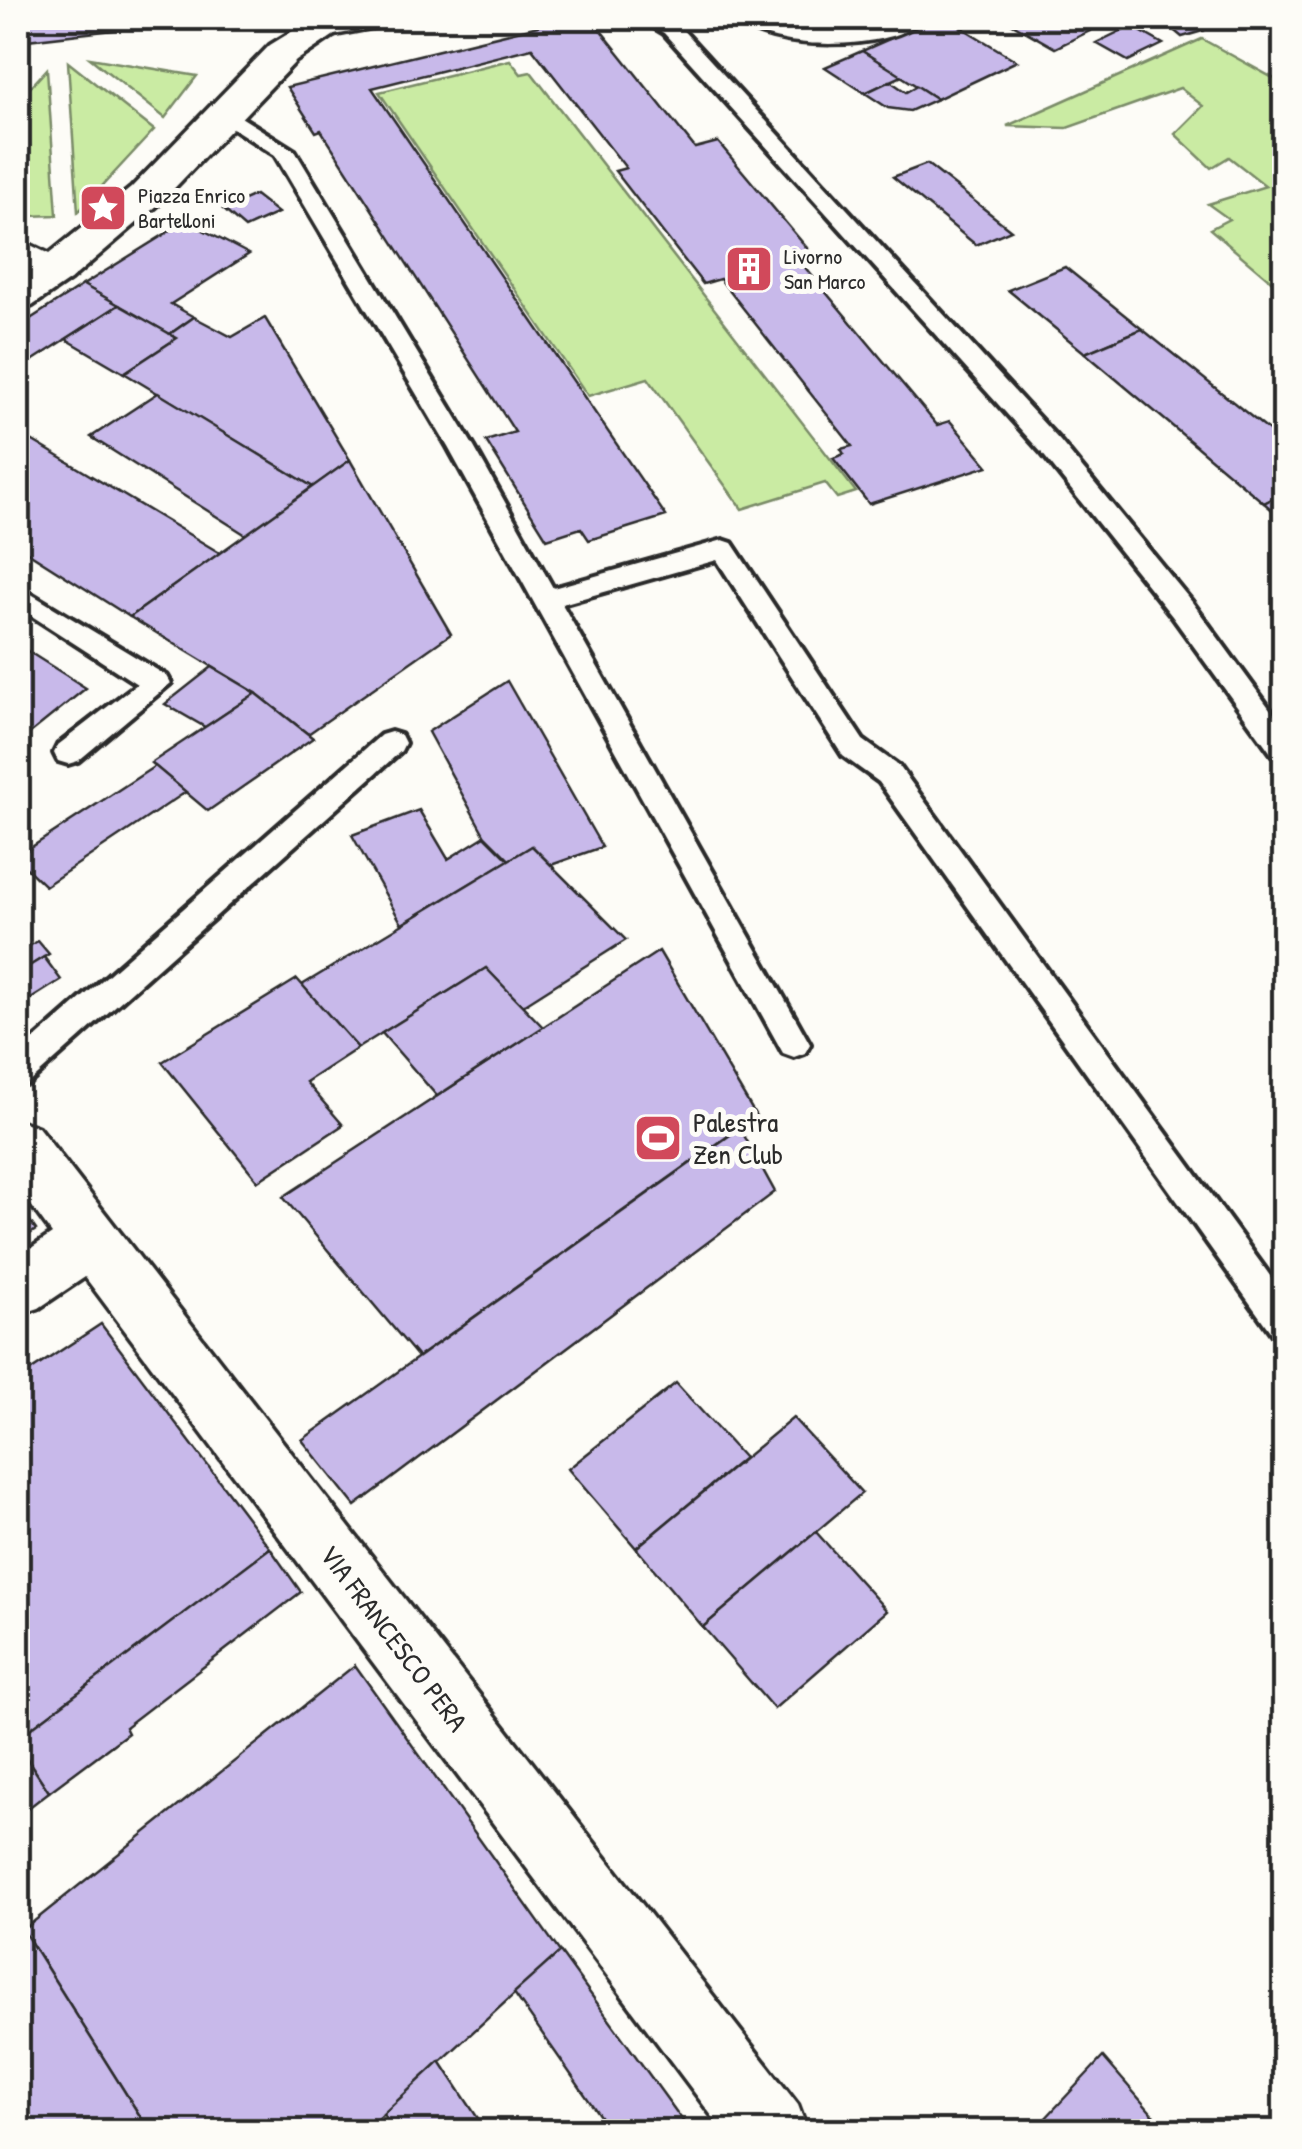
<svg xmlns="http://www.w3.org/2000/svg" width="1302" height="2149" viewBox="0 0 1302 2149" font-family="'Patrick Hand',sans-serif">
  <rect width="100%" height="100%" fill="#fdfcf7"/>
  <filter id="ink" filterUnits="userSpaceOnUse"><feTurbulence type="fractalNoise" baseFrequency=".01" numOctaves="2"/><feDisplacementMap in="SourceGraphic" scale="20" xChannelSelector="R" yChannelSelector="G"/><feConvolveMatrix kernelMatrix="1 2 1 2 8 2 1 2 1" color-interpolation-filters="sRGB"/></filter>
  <g filter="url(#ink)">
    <g fill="#caeba3" stroke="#7a8b67" stroke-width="2.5">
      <polygon points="1202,39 1284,84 1284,292 1210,229 1229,219 1208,204 1266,186 1229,157 1211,168 1175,134 1203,106 1180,88 1067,128 1007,126"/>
      <polygon points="90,58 197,76 165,118"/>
      <polygon points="510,60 521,74 531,72 856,492 837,498 825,483 742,509 648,378 588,396 379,92"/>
      <polygon points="68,62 154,130 78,212"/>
      <polygon points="47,69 57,215 27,216 18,211 18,101"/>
    </g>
    <g fill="#c8b9ea" stroke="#2b2b2b" stroke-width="2.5">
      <polygon points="18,18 198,18 200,20 18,41"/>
      <polygon points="571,18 591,18 695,148 718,142 812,254 798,259 937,425 950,421 988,466 869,504 833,458 844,454 841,449 852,446 720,279 703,284 615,171 626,168 532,48 372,88 666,516 589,540 581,528 547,539 486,441 515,432 321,130 316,132 287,87"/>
      <polygon points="937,18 946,18 1017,61 937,99 862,51"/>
      <polygon points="1002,18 1106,18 1110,21 1055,48"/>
      <polygon points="1159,18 1187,18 1203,31 1182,37"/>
      <polygon points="1131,26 1163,44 1128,61 1096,43"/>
      <polygon points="862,51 902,76 865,93 825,67"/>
      <polygon points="890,81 906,92 917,86 937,99 910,111 888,108 865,93"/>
      <polygon points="927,164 1011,230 976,245 893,177"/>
      <polygon points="255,195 278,213 245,228 223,209"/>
      <polygon points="186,221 249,254 171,304 194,317 170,334 83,285"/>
      <polygon points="1065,267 1142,329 1085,353 1008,290"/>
      <polygon points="83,285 119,305 18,370 18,327"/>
      <polygon points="119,305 177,338 124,373 66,339"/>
      <polygon points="194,317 232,337 265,318 350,460 313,487 124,373 177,338 170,334"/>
      <polygon points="1142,329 1284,443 1284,493 1264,503 1085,353"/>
      <polygon points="158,393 313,487 246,535 91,437"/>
      <polygon points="18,432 220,553 130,617 18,546"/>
      <polygon points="350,460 451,634 308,734 256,693 130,617"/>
      <polygon points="1284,493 1284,520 1264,503"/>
      <polygon points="18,645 86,688 18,743"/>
      <polygon points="212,667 256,693 205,727 165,704"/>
      <polygon points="507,681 602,847 551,865 532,846 509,860 485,836 428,732"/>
      <polygon points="256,693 313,738 208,811 151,763"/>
      <polygon points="155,766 186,792 45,886 18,860 18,856"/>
      <polygon points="419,810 448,859 485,836 509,860 402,924 352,835"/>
      <polygon points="532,846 626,940 522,1006 486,968 358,1048 302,985"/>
      <polygon points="38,941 49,954 18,973 18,946 22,950"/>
      <polygon points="659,951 756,1116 418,1357 283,1197"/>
      <polygon points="44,957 61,980 18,1007 18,973"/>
      <polygon points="486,968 543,1027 437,1096 382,1033"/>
      <polygon points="297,979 358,1048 306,1082 343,1125 258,1181 162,1062"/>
      <polygon points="740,1128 775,1192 355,1506 302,1440"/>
      <polygon points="18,1204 36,1230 18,1242"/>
      <polygon points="101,1324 270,1548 18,1738 18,1379"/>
      <polygon points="676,1383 744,1458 636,1548 568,1469"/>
      <polygon points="793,1418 862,1493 703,1627 636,1548"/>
      <polygon points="816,1532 887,1611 774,1709 703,1627"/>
      <polygon points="270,1548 301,1592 125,1727 128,1733 49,1792 18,1745 18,1738"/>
      <polygon points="355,1665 560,1952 364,2132 150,2132 23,1930"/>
      <polygon points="18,1745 49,1792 18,1816"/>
      <polygon points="23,1930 150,2132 18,2132 18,1934"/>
      <polygon points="560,1952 691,2132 611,2132 514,1993"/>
      <polygon points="1103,2057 1168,2132 1049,2132 1042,2122"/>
      <polygon points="440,2061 487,2132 394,2132 383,2114"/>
    </g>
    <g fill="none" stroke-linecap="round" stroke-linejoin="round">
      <g stroke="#2b2b2b" stroke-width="8">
        <g id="service">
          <polygon points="639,18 664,18 678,25 1060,441 1192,602 1284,728 1284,760 1274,757 1172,616 1042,453 664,33"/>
          <polygon points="225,107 295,151 474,447 553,588 723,540 732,543 863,740 899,766 1284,1295 1284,1339 1272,1334 879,782 843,756 717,560 562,604 810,1044 805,1053 794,1057 783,1053 448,447 275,155 217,118 214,113"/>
          <polygon points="18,586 167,676 171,683 78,761 68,764 58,761 54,753 58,745 137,684 18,607"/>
          <polygon points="391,732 401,735 405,743 401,751 29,1083 18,1086 18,1054 381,735"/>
        </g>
      </g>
      <g stroke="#2b2b2b" stroke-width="7">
        <g id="minor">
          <polygon points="316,18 391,18 386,25 324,37 312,33 306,26"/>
          <path d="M737 18C767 16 795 23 825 23 858 23 890 16 922 18 899 52 761 53 737 18Z"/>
          <polygon points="18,239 70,264 76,272 70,280 56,284 42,280 18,267"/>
          <polygon points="18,1120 38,1127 798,2105 808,2132 724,2132 85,1277 39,1308 18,1315 18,1257 52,1234 18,1187"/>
        </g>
      </g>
      <g stroke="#2b2b2b" stroke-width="7">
        <polygon id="tertiary" points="314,18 354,18 349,25 296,61 159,204 70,280 32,306 18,309 18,279 131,188 270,45"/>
      </g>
      <use href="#service" fill="#fdfcf7" fill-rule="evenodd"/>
      <use href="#minor" fill="#fdfcf7" fill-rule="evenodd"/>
      <use href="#tertiary" fill="#fdfcf7" fill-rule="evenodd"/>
    </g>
  </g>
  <defs>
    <g id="sight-square" transform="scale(2.5)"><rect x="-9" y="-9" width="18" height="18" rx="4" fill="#d1495b" stroke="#fdfcf7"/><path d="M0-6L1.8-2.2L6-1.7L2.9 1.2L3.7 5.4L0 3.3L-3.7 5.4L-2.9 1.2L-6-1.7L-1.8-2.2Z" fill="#fff"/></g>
    <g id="building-square" transform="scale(2.5)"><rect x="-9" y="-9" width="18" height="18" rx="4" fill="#d1495b" stroke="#fdfcf7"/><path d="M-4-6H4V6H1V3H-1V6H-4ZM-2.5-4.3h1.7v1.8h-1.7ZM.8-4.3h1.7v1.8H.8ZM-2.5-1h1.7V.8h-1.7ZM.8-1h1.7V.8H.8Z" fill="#fff"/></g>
    <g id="stadium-square" transform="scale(2.5)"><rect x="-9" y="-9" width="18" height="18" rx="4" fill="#d1495b" stroke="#fdfcf7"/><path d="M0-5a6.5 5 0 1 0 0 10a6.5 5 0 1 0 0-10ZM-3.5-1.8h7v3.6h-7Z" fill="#fff"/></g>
  </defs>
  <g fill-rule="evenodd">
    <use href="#sight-square" x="103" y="208"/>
    <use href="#building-square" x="749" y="269"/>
    <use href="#stadium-square" x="658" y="1138"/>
  </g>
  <g text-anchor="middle" stroke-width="10" stroke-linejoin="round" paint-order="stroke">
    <g font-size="22" fill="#2b2b2b" stroke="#fdfcf7" text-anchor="start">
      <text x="138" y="203">Piazza Enrico<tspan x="138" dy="25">Bartelloni</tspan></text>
      <text x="784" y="264">Livorno<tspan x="784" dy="25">San Marco</tspan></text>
    </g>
    <g font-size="28" fill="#2b2b2b" stroke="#fdfcf7" text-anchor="start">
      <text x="693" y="1132">Palestra<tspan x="693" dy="32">Zen Club</tspan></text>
    </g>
    <g font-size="28" fill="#2b2b2b" stroke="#fdfcf7">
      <text transform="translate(394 1638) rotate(53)" y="10">VIA FRANCESCO PERA</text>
    </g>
  </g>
  <rect width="1302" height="2149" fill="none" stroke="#fdfcf7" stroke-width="60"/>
  <rect x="30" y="30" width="1242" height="2089" fill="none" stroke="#2b2b2b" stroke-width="4" filter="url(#ink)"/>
</svg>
